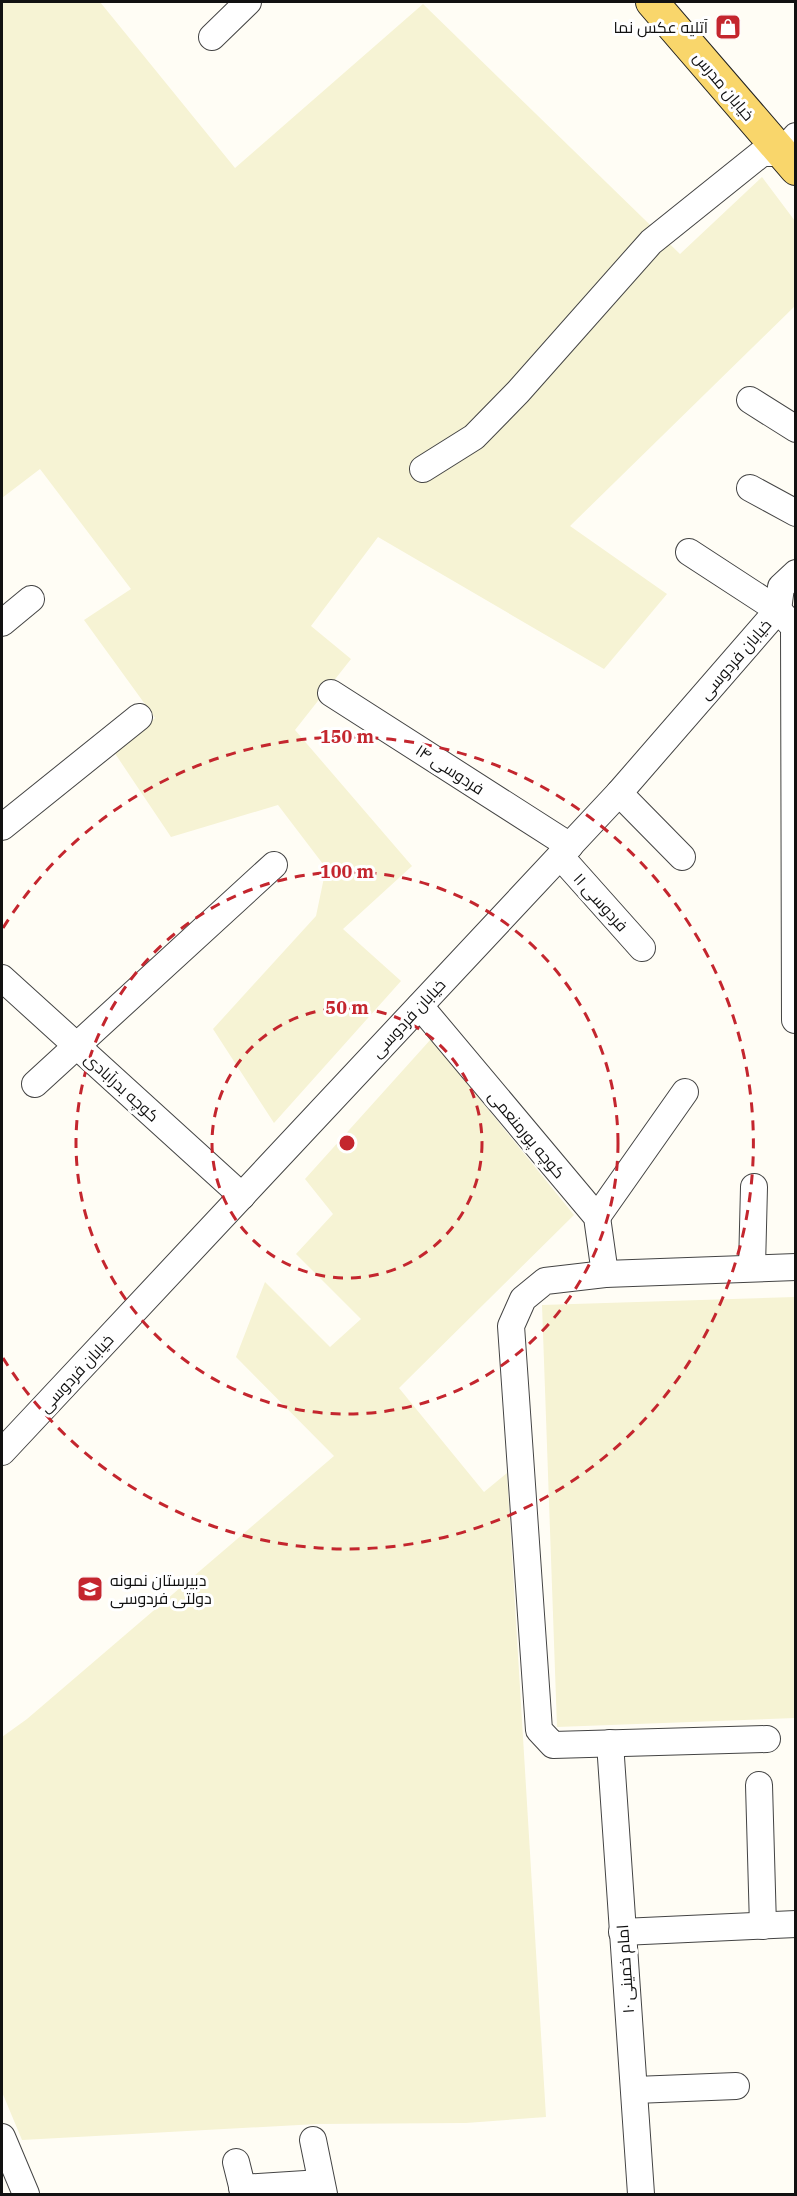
<svg xmlns="http://www.w3.org/2000/svg" width="797" height="2196" viewBox="0 0 797 2196" font-family="'IBM Plex Serif',Cairo,serif">
  <rect width="100%" height="100%" fill="#fffdf5"/>
  <g fill="#f6f3d4">
    <polygon points="2,2 100,2 235,168 423,4 680,254 762,177 795,221 795,306 570,526 667,594 604,669 378,537 311,626 351,659 295,730 412,866 343,929 401,981 274,1123 213,1029 316,916 326,868 278,805 171,837 114,752 155,718 84,620 131,589 40,469 2,498"/>
    <polygon points="431,1039 574,1215 399,1388 484,1492 507,1473 546,2117 466,2123 317,2124 22,2140 2,2092 2,1737 27,1719 334,1456 236,1357 265,1282 330,1347 361,1319 296,1254 333,1214 305,1179"/>
    <polygon points="795,1297 795,1718 557,1727 542,1305"/>
  </g>
  <g fill="none" stroke-linecap="round" stroke-linejoin="round">
    <g stroke="#444" stroke-width="28">
      <g id="minor">
        <polyline points="212,37 248,2"/>
        <polyline points="750,400 796,429"/>
        <polyline points="423,469 474,437 518,392 651,242 762,153 781,153 796,136"/>
        <polyline points="750,488 796,513"/>
        <polyline points="689,552 778,610 794,627 795,1020"/>
        <polyline points="2,623 31,599"/>
        <polyline points="331,693 570,846"/>
        <polyline points="619,793 682,857"/>
        <polyline points="2,827 139,717"/>
        <polyline points="560,856 642,948"/>
        <polyline points="2,978 242,1196"/>
        <polyline points="420,1006 597,1217 605,1274"/>
        <polyline points="35,1084 274,865"/>
        <polyline points="597,1217 685,1092"/>
        <polyline points="752,1267 754,1187"/>
        <polyline points="2,1452 619,793 778,610 781,587 796,573"/>
        <polyline points="767,1739 553,1745 539,1730 511,1326 523,1299 545,1281 605,1274 796,1267"/>
        <polyline points="610,1743 641,2194"/>
        <polyline points="759,1785 763,1926"/>
        <polyline points="622,1932 796,1924"/>
        <polyline points="635,2090 736,2086"/>
        <polyline points="2,2137 26,2194"/>
        <polyline points="313,2140 324,2194"/>
        <polyline points="236,2162 244,2194"/>
        <polyline points="242,2188 321,2183"/>
      </g>
    </g>
    <g stroke="#222" stroke-width="34">
      <polyline id="major" points="652,2 796,169"/>
    </g>
    <use href="#minor" stroke="#fff" stroke-width="26"/>
    <use href="#major" stroke="#f9d66b" stroke-width="32"/>
  </g>
  <g fill="none" stroke="#c4262e" stroke-width="3" stroke-dasharray="10 8">
    <circle cx="347" cy="1143" r="135"/>
    <circle cx="347" cy="1143" r="271"/>
    <path d="M3 928A406 406 0 1 1 3 1358"/>
  </g>
  <defs>
    <g id="shop-square" transform="scale(1.35)"><rect x="-9" y="-9" width="18" height="18" rx="4" fill="#c4262e" stroke="#fff"/><path d="M-5-2.5h2.3a2.7 3.5 0 0 1 5.4 0H5L5.5 6h-11ZM-1.5-2.5h3a1.5 2.3 0 0 0-3 0Z" fill="#fff"/></g>
    <g id="school-square" transform="scale(1.35)"><rect x="-9" y="-9" width="18" height="18" rx="4" fill="#c4262e" stroke="#fff"/><path d="M0-5L7-2L0 1L-7-2ZM-4 1L0 2.5L4 1V4Q0 6-4 4Z" fill="#fff"/></g>
  </defs>
  <g fill-rule="evenodd">
    <use href="#shop-square" x="728" y="27"/>
    <use href="#school-square" x="90" y="1589"/>
  </g>
  <g text-anchor="middle" stroke-width="6" stroke-linejoin="round" paint-order="stroke">
    <g font-size="16" fill="#111" stroke="#fff" text-anchor="end">
      <text x="708" y="33">آتلیه عکس نما</text>
      <text x="110" y="1586" text-anchor="start">دبیرستان نمونه<tspan x="110" dy="18">دولتی فردوسی</tspan></text>
    </g>
    <g font-size="16" fill="#111" stroke="#fff">
      <text transform="translate(724 86) rotate(50)" y="6">خیابان مدرس</text>
      <text transform="translate(735 659) rotate(-49)" y="6">خیابان فردوسی</text>
      <text transform="translate(450 769) rotate(33)" y="6">فردوسی ۱۴</text>
      <text transform="translate(601 902) rotate(48)" y="6">فردوسی ۱۱</text>
      <text transform="translate(408 1018) rotate(-47)" y="6">خیابان فردوسی</text>
      <text transform="translate(122 1087) rotate(42)" y="6">کوچه بدرآبادی</text>
      <text transform="translate(527 1134) rotate(50)" y="6">کوچه پورمنعمی</text>
      <text transform="translate(76 1373) rotate(-47)" y="6">خیابان فردوسی</text>
      <text transform="translate(625 1969) rotate(-94)" y="6">امام خمینی ۱۰</text>
    </g>
  </g>
  <circle cx="347" cy="1143" r="9" fill="#c4262e" stroke="#fff" stroke-width="3"/>
  <g font-size="18" text-anchor="middle" font-weight="bold" fill="#c4262e" stroke="#fff" stroke-width="6" stroke-linejoin="round" paint-order="stroke">
    <text x="347" y="743">150 m</text>
    <text x="347" y="878">100 m</text>
    <text x="347" y="1014">50 m</text>
  </g>
  <rect width="797" height="2196" fill="none" stroke="#111111" stroke-width="6"/>
</svg>
